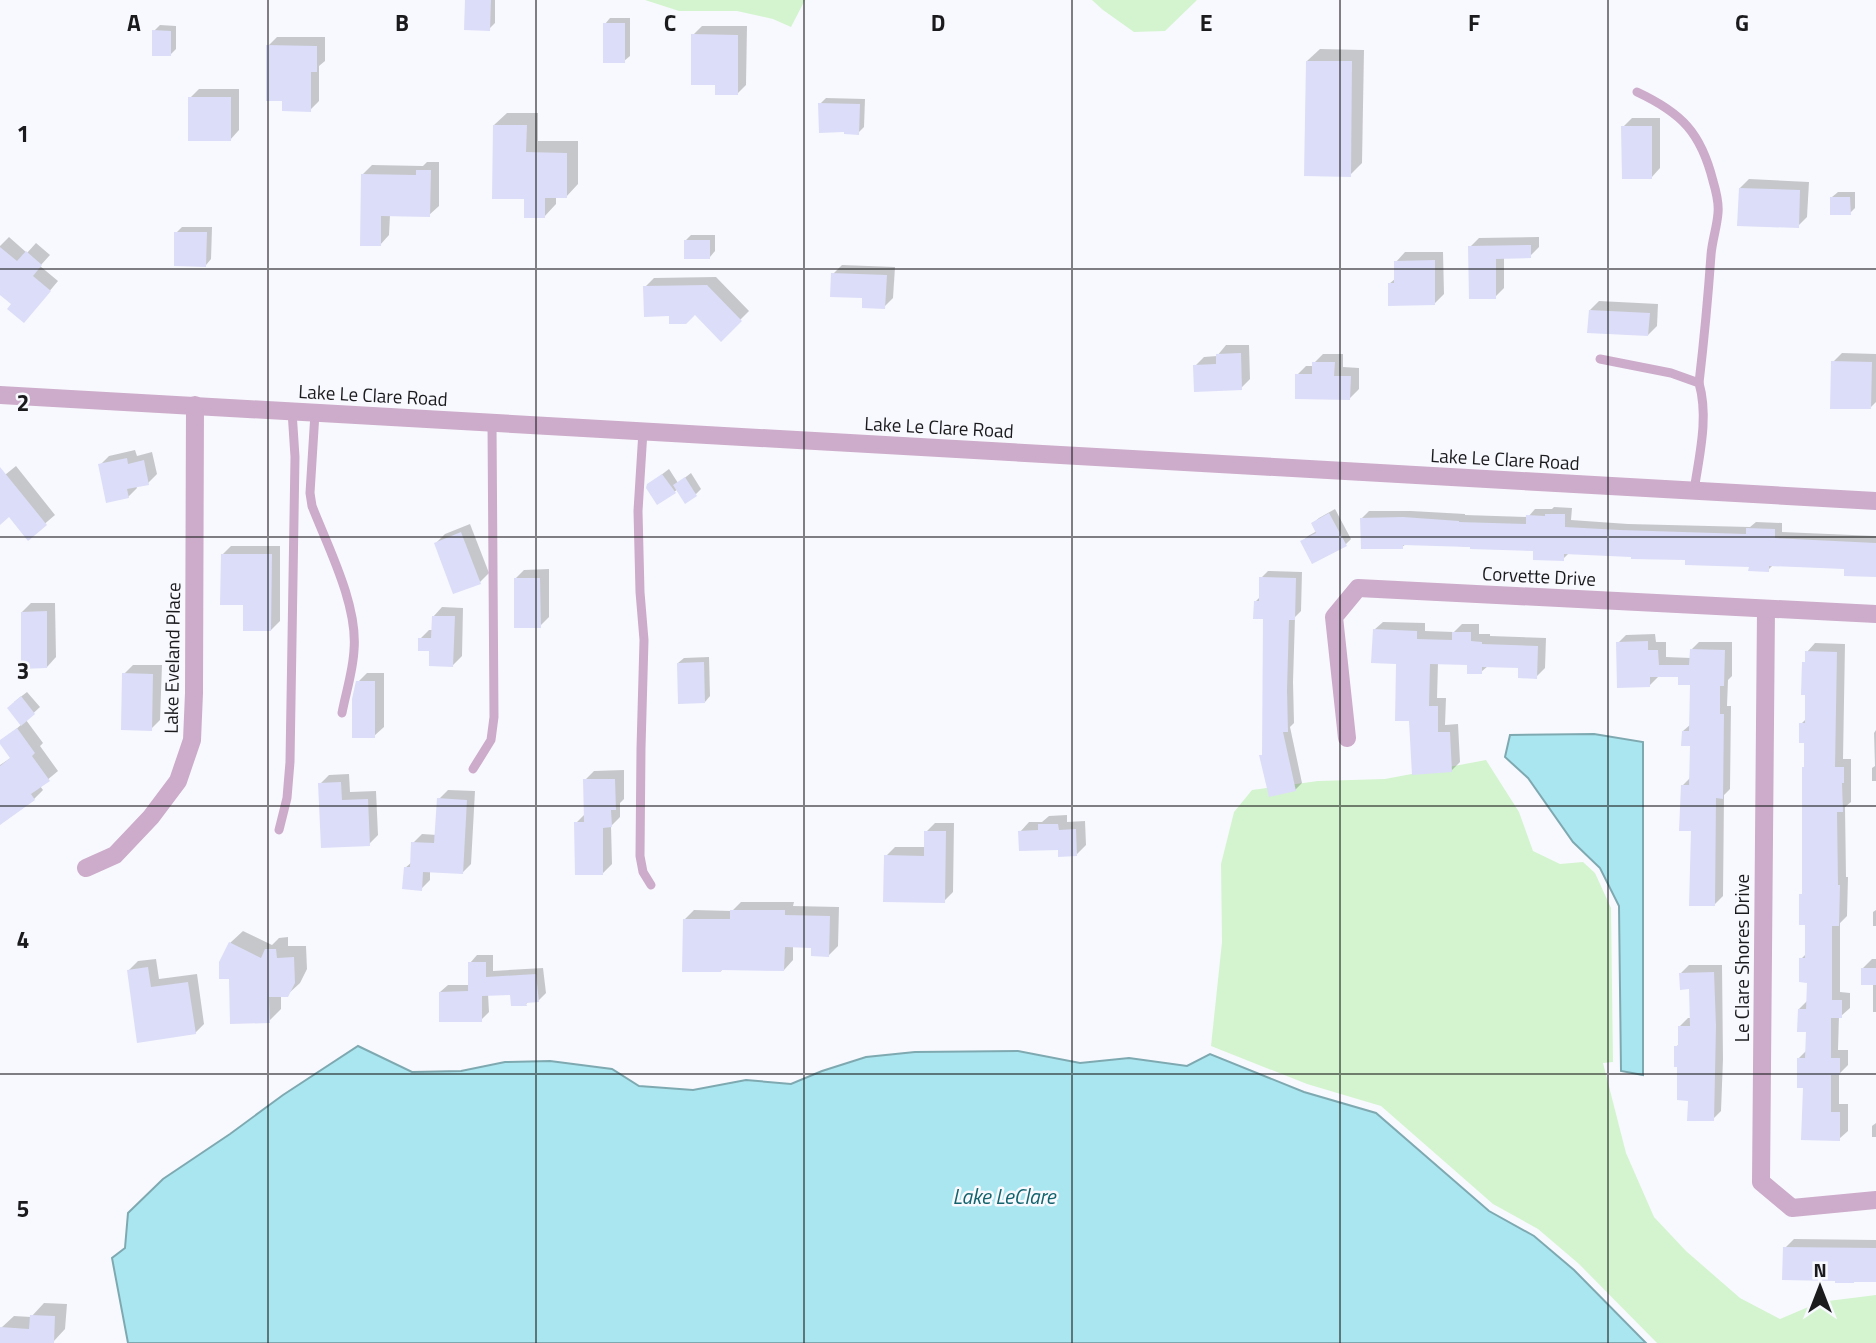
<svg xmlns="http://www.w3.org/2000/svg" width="1876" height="1343" viewBox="0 0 1876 1343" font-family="'Titillium Web',sans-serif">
  <rect width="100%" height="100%" fill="#f8f9fe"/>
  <g fill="#d4f4cf">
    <polygon points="645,0 805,0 791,27 773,19 737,11 679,11"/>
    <polygon points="1092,0 1197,0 1165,31 1134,32 1103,10"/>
    <polygon points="1486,760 1519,812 1533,851 1560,864 1583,862 1595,873 1611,908 1613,1062 1603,1063 1626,1153 1654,1217 1686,1251 1740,1298 1780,1319 1820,1302 1876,1295 1876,1343 1657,1343 1579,1264 1538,1229 1493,1204 1381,1106 1307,1084 1211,1046 1222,942 1221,864 1234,812 1252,790 1318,781 1385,779"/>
  </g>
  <g fill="#aae6f0" stroke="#7fa9b1" stroke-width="2">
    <polygon points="1594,734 1643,742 1643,1075 1621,1071 1619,906 1600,868 1573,842 1528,778 1505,757 1510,735"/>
    <polygon points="358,1046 412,1072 461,1071 505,1062 550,1061 612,1069 639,1086 693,1090 746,1080 791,1084 822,1071 866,1057 915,1052 1018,1051 1080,1063 1129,1058 1187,1066 1210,1054 1304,1092 1376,1113 1489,1211 1534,1236 1574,1270 1646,1343 128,1343 112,1258 125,1248 128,1213 163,1179 230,1134 283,1095"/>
  </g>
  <g fill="#0003">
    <polygon points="467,0 495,0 495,23 489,29"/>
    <polygon points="610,18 630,18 630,56 624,61 605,24"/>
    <polygon points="160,25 176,26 176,49 170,55 154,31"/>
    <polygon points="702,26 747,26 746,85 737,94 717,84 693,35"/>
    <polygon points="277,37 325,37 325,61 319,66 319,101 310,110 284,100 268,46"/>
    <polygon points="1320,49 1364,50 1362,163 1350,175 1307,61"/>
    <polygon points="199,89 239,89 239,130 230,140 190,98"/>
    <polygon points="826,98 865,99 864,127 858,133 820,104"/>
    <polygon points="507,113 538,113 538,141 578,141 578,184 566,197 556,197 556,204 544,217 526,197 494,125"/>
    <polygon points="1632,118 1660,118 1660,168 1651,178 1623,127"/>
    <polygon points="427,162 439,162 439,206 429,215 390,215 389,235 380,245 363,174 372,165 423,166"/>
    <polygon points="1749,179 1809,182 1807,217 1798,226 1740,188"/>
    <polygon points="1838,192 1855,192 1855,208 1850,213 1832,197"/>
    <polygon points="182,227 212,227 211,259 206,265 176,233"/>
    <polygon points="691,235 715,235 715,251 710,257 686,240"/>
    <polygon points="9,237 27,253 36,243 50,255 40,266 58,281 32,312 14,304 0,293 0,246"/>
    <polygon points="1539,237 1539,247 1530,256 1504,257 1504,288 1495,297 1470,247 1479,238"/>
    <polygon points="1405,252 1443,252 1444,294 1435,303 1389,284 1396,278 1396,262"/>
    <polygon points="842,265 895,267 893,298 884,307 833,274"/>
    <polygon points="716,277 749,311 721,339 695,313 645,287 654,278"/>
    <polygon points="1599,301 1658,304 1657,326 1648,335 1590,310"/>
    <polygon points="1226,345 1249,345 1250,379 1241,388 1195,366 1204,357 1217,356"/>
    <polygon points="1842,353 1876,354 1876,402 1870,408 1833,362"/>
    <polygon points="1323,354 1343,354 1343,367 1359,368 1359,389 1350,398 1297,375 1306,366 1314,366 1314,363"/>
    <polygon points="135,450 137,456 152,452 157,474 148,483 136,485 137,488 128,497 100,465 109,456"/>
    <polygon points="16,466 55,515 28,538 9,515 0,522 0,479"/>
    <polygon points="669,469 678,483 691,473 701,489 696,494 678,489 674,492 648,485"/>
    <polygon points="1554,507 1572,508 1571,520 1628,524 1750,527 1756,522 1782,523 1782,532 1876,536 1876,575 1846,567 1774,564 1768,570 1750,565 1687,558 1570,552 1563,559 1535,549 1406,544 1402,547 1362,518 1369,511 1411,511 1465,514 1465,515 1528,517 1535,509 1552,509"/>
    <polygon points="1335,509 1351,539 1346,544 1302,542 1308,536 1317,531 1313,523 1319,518"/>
    <polygon points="470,524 489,573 480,582 436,543 445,534"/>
    <polygon points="231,546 280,546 280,621 271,630 245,604 222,555"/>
    <polygon points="549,569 549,617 540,626 515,579 524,570"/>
    <polygon points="1268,571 1302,572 1301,611 1295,617 1293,682 1294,723 1290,727 1302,783 1295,790 1263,754 1265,617 1255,602 1261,596 1261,578"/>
    <polygon points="31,603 55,603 56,657 47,667 22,612"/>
    <polygon points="442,607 463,608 462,656 453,665 431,650 420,639 429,630 433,630 433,617"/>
    <polygon points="1383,622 1425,623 1425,631 1454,632 1462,624 1479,624 1479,634 1490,634 1490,636 1546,638 1545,668 1536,677 1520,667 1488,666 1481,672 1469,663 1438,663 1437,698 1446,698 1445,725 1458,724 1460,762 1451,771 1411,719 1398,662 1374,630"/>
    <polygon points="1655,634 1656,642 1666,642 1666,657 1691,658 1691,650 1699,642 1732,642 1732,676 1728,680 1727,706 1731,706 1730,789 1724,795 1723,896 1715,904 1682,786 1691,777 1692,744 1683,731 1691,724 1692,683 1680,675 1658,677 1650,685 1618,643 1626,635"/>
    <polygon points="1815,643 1845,644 1843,759 1851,759 1851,802 1845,807 1846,877 1848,877 1847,916 1840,923 1840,992 1850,993 1850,1008 1841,1016 1839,1016 1838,1050 1848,1050 1848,1065 1839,1074 1839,1104 1848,1104 1848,1131 1839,1139 1804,1086 1799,1058 1807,1050 1808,1030 1799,1009 1808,1000 1809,981 1801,959 1807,953 1803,893 1806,741 1801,724 1807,718 1804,663 1807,660 1807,652"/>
    <polygon points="709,657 710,696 705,702 678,663 684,658"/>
    <polygon points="133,665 162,665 160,720 151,729 124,674"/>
    <polygon points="367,673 384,673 384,727 374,736 358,682"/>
    <polygon points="27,692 40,707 26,720 43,743 40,746 58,771 40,786 43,790 34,799 0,814 0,765 12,757 1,742 22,724 14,702"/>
    <polygon points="1876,730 1876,781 1872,781 1872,768 1875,766 1874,733"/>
    <polygon points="624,770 624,799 620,803 620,817 611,826 612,864 603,873 576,823 585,814 585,780 594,771"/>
    <polygon points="349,774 350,792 376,791 378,835 369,844 320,784 329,775"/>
    <polygon points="448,790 475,791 471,864 462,873 430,871 430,880 421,889 405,868 412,862 413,843 422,834 437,835 439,799"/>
    <polygon points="1067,815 1067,822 1085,821 1086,845 1077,854 1020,832 1029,822 1042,822 1049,816"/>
    <polygon points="935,823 954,823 953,892 944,901 886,856 895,847 926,847 926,832"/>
    <polygon points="741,902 794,902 793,906 839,907 838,946 829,955 813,946 793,946 793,960 784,970 723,969 721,971 685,919 694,910 732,911"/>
    <polygon points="1876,910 1876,926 1873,926 1873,912"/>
    <polygon points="243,931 272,945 279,938 288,937 288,946 306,946 307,969 300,983 287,995 281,995 281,1009 269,1021 230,943"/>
    <polygon points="477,955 493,955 493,971 543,968 546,993 539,1000 529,1001 526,1004 512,993 488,994 489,1012 481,1020 440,992 448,985 470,985 470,963"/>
    <polygon points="156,959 159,979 197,974 204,1024 195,1033 129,970 138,961"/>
    <polygon points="1872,959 1876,959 1876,1012 1873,1012 1873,984 1863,968"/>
    <polygon points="1689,965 1722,965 1723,1059 1721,1111 1713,1119 1689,1099 1679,1066 1676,1047 1680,1043 1680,1026 1688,1018 1692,1018 1691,988 1681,973"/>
    <polygon points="1876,1123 1876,1137 1872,1137 1872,1126"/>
    <polygon points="1794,1239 1876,1240 1876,1280 1785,1248"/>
    <polygon points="44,1303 67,1304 65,1329 53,1342 0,1343 1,1328 14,1316 31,1317"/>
  </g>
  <g fill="#dcddf8">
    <polygon points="465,0 491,0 490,31 464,30"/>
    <rect x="603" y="23" width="22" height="40"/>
    <polygon points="152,30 171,31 171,56 152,56"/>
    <polygon points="691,34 738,35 738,95 715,95 715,85 691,85"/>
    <polygon points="266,45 317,46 317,72 311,72 311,112 282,111 282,101 266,101"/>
    <polygon points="1306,61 1352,61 1351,177 1304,176"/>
    <rect x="188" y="97" width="43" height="44"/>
    <polygon points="818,103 860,104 859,135 844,134 844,132 819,133"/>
    <polygon points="493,125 527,125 526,152 567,153 567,198 545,198 545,218 524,218 524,199 492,199"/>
    <polygon points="1621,126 1652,126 1652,179 1622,179"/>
    <polygon points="416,170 431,170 430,217 381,216 381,246 360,246 361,174 416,175"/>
    <polygon points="1739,188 1800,190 1799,228 1737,226"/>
    <polygon points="1830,197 1850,197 1851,215 1830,215"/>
    <polygon points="174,232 207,232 206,267 174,266"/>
    <rect x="684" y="240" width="26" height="19"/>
    <polygon points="1531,245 1531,258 1496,259 1496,299 1469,299 1468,246"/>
    <polygon points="0,247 17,261 26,251 42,265 33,276 51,291 24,323 7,309 11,304 0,295"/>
    <polygon points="1435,260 1435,305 1388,306 1388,283 1394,283 1394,261"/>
    <polygon points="831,273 887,275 885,309 862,308 862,298 830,297"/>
    <polygon points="707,285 742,321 721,342 695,315 686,324 669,324 669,316 644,317 643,286"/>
    <polygon points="1589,310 1650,313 1648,336 1587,333"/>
    <polygon points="1241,353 1242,390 1194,392 1193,365 1216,364 1216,354"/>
    <polygon points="1831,361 1872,362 1871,409 1830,409"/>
    <polygon points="1312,362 1335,362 1334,376 1351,376 1350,400 1295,399 1295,374 1312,374"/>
    <polygon points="127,458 128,464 144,460 149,485 127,489 129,498 106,503 98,464"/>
    <polygon points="0,467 47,525 28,541 9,517 0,525"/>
    <polygon points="662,474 676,493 657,505 646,488 647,484"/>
    <polygon points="685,477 697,496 685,504 673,485"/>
    <polygon points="1329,513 1347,546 1312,564 1300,541 1316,533 1311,523"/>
    <polygon points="1545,514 1565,514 1565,527 1620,530 1746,534 1746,528 1775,529 1775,538 1876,543 1876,577 1844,576 1844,569 1769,566 1769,572 1748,571 1749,567 1685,565 1685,560 1631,559 1631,557 1564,554 1564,561 1533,560 1533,551 1470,549 1470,547 1403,545 1403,549 1361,549 1360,518 1403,517 1459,521 1459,522 1526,524 1526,515 1545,516"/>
    <polygon points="461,532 481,584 453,594 434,543"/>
    <polygon points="221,554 272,554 271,631 243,631 243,605 220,605"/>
    <polygon points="1259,577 1296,578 1295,620 1289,620 1287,690 1288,732 1283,732 1296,791 1269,797 1259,755 1262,755 1263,619 1253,619 1254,601 1259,601"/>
    <polygon points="514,578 540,578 541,628 514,628"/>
    <polygon points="47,611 47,668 21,669 21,612"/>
    <polygon points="432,616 455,616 453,667 429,666 429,651 418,651 418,638 431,638"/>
    <polygon points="1373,629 1417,631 1417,639 1452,640 1452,632 1471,632 1471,641 1482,642 1482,644 1538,646 1537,679 1518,678 1518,668 1482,667 1482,674 1467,674 1467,665 1430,664 1429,706 1438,706 1438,732 1450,732 1452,772 1412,775 1409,721 1395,721 1396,664 1371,663"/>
    <polygon points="1648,641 1648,650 1658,650 1659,665 1689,665 1690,649 1725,650 1724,686 1720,686 1720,714 1724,714 1723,799 1716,798 1715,906 1689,906 1691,831 1679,831 1681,785 1689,785 1690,746 1681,746 1682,731 1689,731 1690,685 1678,685 1678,677 1650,677 1650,687 1617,688 1616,642"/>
    <polygon points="1805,651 1837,652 1835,767 1844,767 1844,783 1842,783 1843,812 1837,812 1838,885 1840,885 1839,926 1832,926 1832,1000 1842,1000 1842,1018 1831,1018 1831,1058 1840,1058 1840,1075 1831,1075 1831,1112 1840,1112 1840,1141 1801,1140 1803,1088 1797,1088 1797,1058 1805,1058 1806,1032 1797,1032 1798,1009 1806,1009 1807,983 1799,982 1799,958 1805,958 1805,925 1799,925 1799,894 1802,894 1802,767 1804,767 1804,743 1799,743 1799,723 1805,723 1805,695 1801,695 1802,662 1805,662"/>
    <polygon points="704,662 705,703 678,704 677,663"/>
    <polygon points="122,673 153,674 152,731 121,730"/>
    <polygon points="356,681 375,681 375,738 352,738 352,699"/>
    <polygon points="21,696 35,714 21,726 7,708"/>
    <polygon points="17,728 35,753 32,756 50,781 31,794 35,800 0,825 0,766 10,758 0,744 0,740"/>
    <polygon points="583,779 615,779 616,810 611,810 612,827 603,828 603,875 575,875 574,822 584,822"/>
    <polygon points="341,782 342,800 368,799 370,846 321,848 318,783"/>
    <polygon points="437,798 467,800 463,874 423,872 422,891 402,889 404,867 410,867 411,842 434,843"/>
    <polygon points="1038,824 1058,824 1059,830 1076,829 1077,856 1058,857 1058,850 1019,851 1018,831 1038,830"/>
    <polygon points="924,831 946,831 945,903 883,902 884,855 924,856"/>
    <polygon points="730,910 785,910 785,915 830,916 829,957 811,956 811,948 785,947 784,971 721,970 721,972 682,972 683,919 730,919"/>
    <polygon points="229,942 261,958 265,949 276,949 277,958 294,957 295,983 288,997 269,997 270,1023 230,1024 229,979 219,979 219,962"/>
    <polygon points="468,962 486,962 486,977 536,974 539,1002 526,1003 527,1006 511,1006 510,995 482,996 482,1022 439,1022 439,992 468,991"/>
    <polygon points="148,967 151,987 188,982 196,1034 137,1043 127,970"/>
    <rect x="1861" y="968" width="15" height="17"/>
    <polygon points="1714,972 1716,1026 1714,1121 1687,1121 1688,1101 1677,1100 1677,1067 1674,1067 1674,1046 1678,1046 1678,1026 1690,1026 1689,989 1680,990 1679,973"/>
    <polygon points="1783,1247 1876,1248 1876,1282 1854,1282 1854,1283 1835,1283 1835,1281 1782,1280"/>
    <polygon points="30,1315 55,1316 54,1343 0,1343 0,1327 29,1329"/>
  </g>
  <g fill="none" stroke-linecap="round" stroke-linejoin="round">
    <g stroke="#ccacca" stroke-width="9">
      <path d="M1637 92C1682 113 1701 133 1713 181 1716 191 1719 203 1718 213 1717 227 1712 241 1711 255 1708 298 1704 340 1699 383"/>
      <path d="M1600 359 1671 373 1699 383C1709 418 1699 456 1694 491"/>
      <path d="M315 413 310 493 312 506C328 547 358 605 354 650 353 671 346 692 342 713"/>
      <polyline points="643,431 638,511 640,592 644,640 641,748 640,856 643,872 651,885"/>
      <polyline points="473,769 491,740 494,717 492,423"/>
      <polyline points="279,830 287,798 290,762 295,457 292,411"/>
    </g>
    <g stroke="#ccacca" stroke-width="18">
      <polyline points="0,395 1876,501"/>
      <polyline points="1766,609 1761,1182 1792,1208 1876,1200"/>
      <polyline points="1347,738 1334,617 1358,588 1876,614"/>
      <polyline points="86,868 115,855 151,817 178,781 192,740 194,693 195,405"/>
    </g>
  </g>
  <path fill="none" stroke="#1b1b1e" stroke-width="2" stroke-opacity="0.55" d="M268 0V1343M536 0V1343M804 0V1343M1072 0V1343M1340 0V1343M1608 0V1343M0 269H1876M0 537H1876M0 806H1876M0 1074H1876"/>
  <g text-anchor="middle" stroke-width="5" stroke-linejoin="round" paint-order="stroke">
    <g font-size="19" fill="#1b1b1e" stroke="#f8f9fe">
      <text transform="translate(373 395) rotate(3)" y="7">Lake Le Clare Road</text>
      <text transform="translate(939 427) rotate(3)" y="7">Lake Le Clare Road</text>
      <text transform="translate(1505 459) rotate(3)" y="7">Lake Le Clare Road</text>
      <text transform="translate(1539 576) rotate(3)" y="7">Corvette Drive</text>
      <text transform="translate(172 658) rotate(-89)" y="7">Lake Eveland Place</text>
      <text transform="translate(1742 958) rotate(-90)" y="7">Le Clare Shores Drive</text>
    </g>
    <g font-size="21" font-style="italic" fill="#12636d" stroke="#f8f9fe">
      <text x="1004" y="1204">Lake LeClare</text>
    </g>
  </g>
  <g font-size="23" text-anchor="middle" font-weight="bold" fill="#1b1b1e" stroke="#f8f9fe" stroke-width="5" stroke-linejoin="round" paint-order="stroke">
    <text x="134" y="31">A</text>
    <text x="402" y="31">B</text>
    <text x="670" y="31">C</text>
    <text x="938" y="31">D</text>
    <text x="1206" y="31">E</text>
    <text x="1474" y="31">F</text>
    <text x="1742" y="31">G</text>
    <text x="23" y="142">1</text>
    <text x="23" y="411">2</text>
    <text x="23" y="679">3</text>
    <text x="23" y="948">4</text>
    <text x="23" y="1217">5</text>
  </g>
  <g transform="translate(1820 1287)" stroke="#f8f9fe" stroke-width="5" paint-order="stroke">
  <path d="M0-5L12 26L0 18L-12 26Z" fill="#1b1b1e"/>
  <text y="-10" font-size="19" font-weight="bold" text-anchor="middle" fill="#1b1b1e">N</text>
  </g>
</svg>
